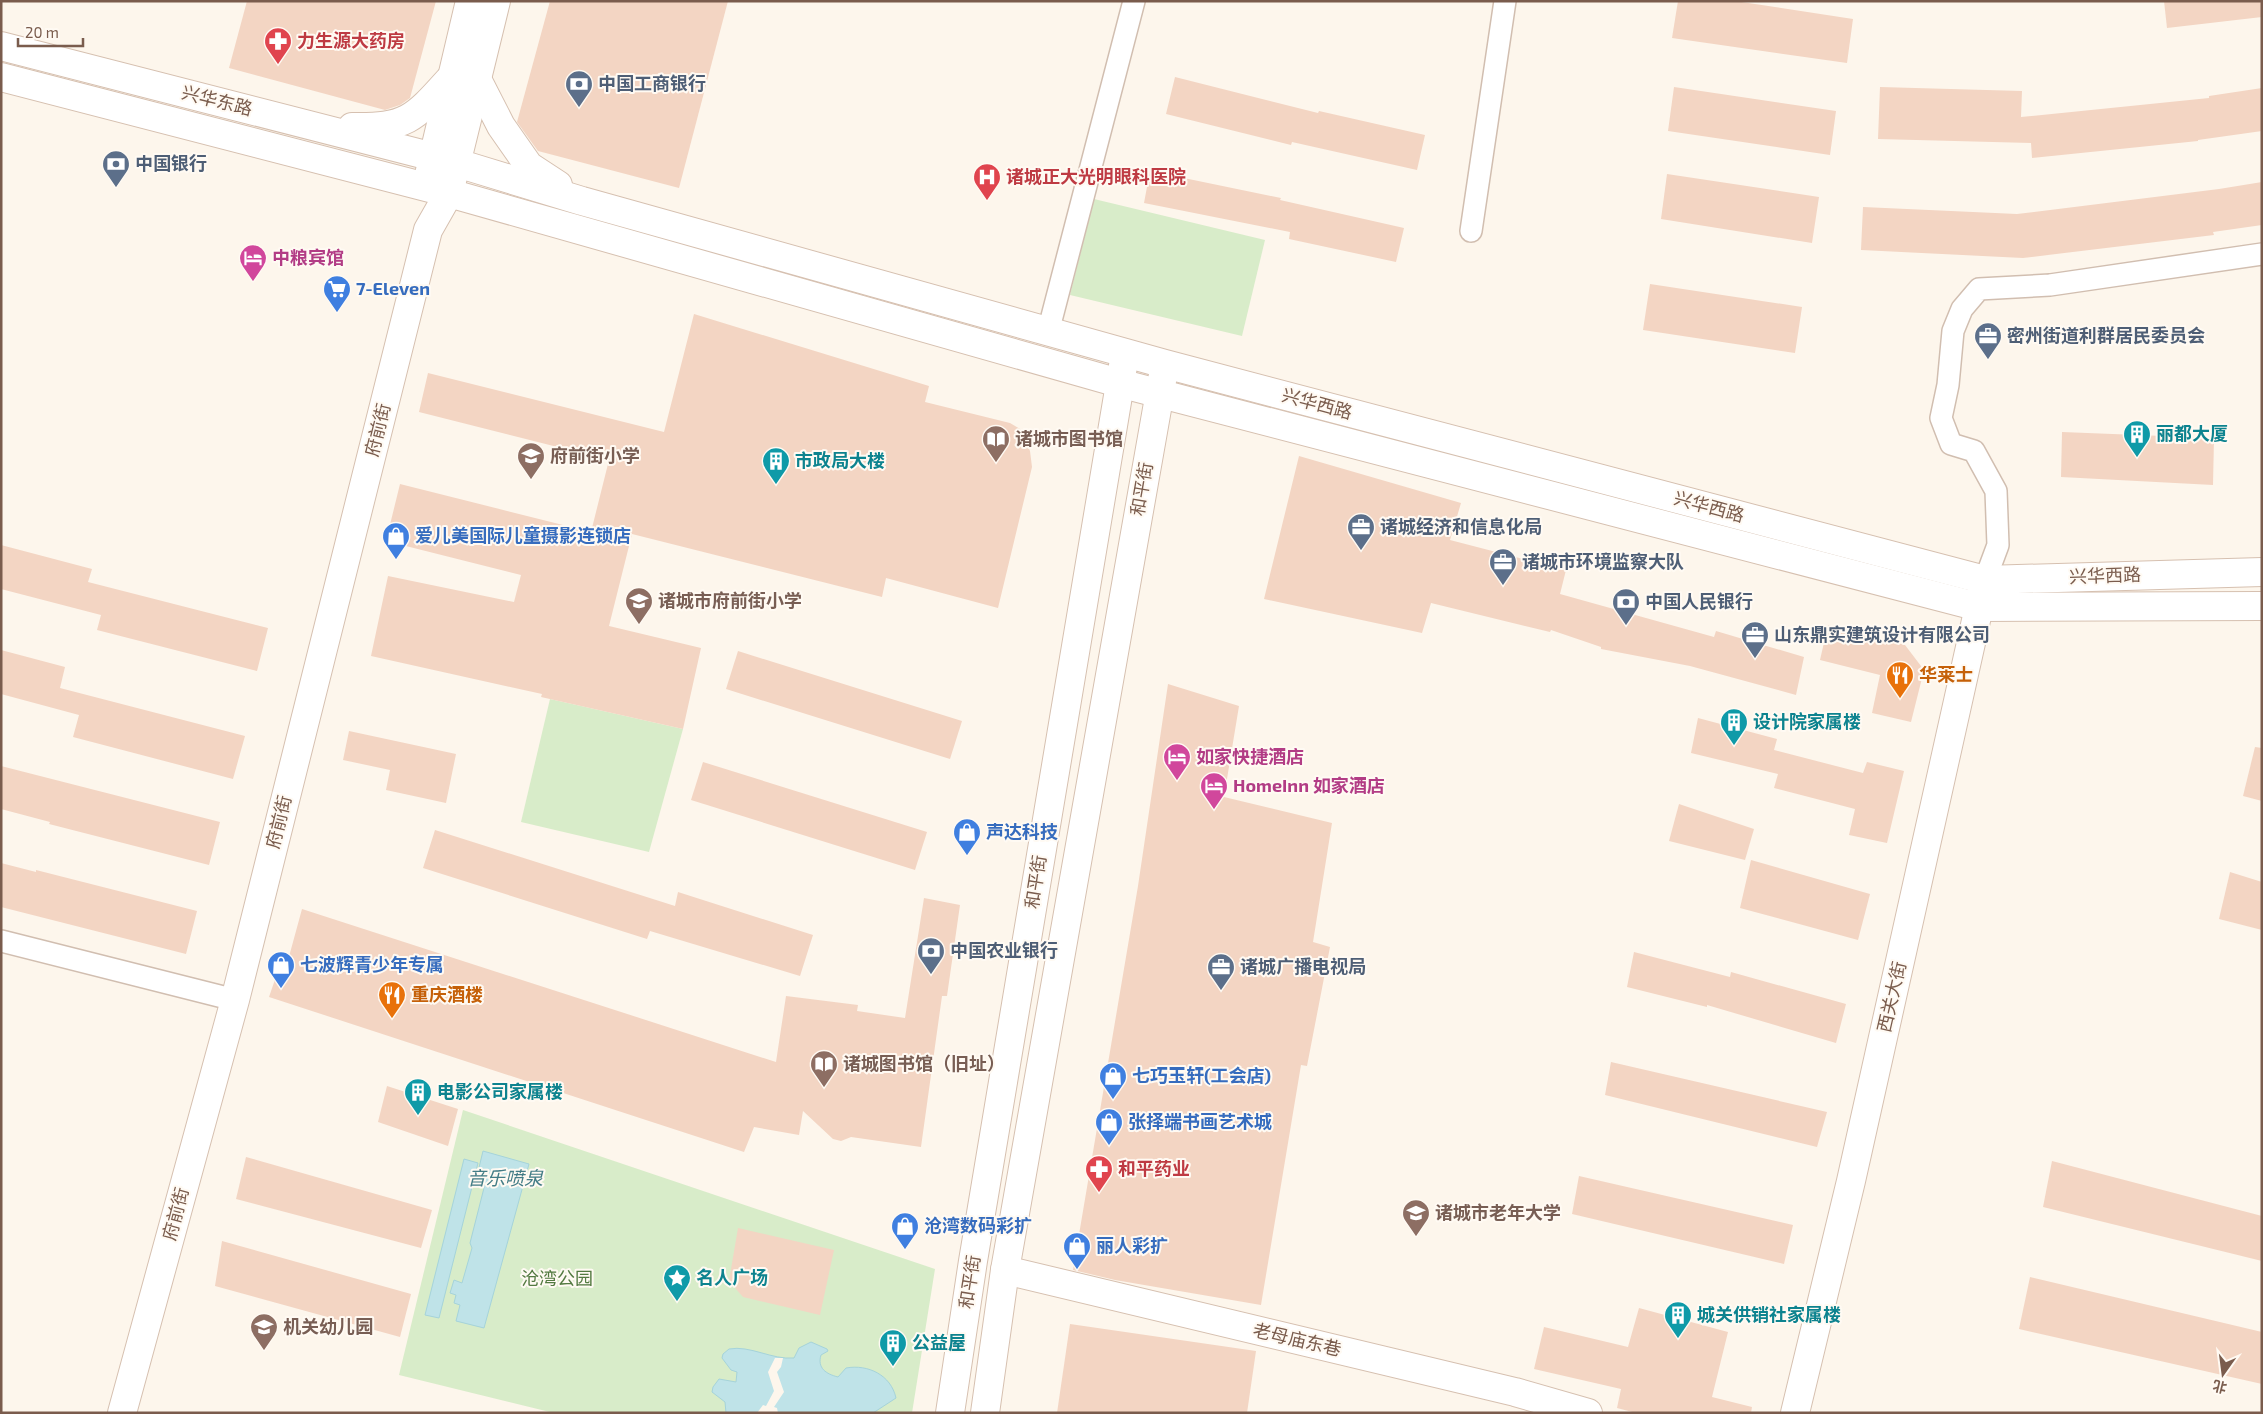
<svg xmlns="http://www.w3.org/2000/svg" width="2263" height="1414" viewBox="0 0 2263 1414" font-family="'Exo 2','Noto Sans SC',sans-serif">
  <rect width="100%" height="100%" fill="#fdf6ec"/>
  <g fill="#d8ecc9">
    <polygon points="1094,199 1265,240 1242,336 1070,295"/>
    <polygon points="550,699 683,729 649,852 521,822"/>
    <polygon points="463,1110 935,1269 912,1413 554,1413 399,1375"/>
  </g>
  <g fill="#bfe3e8" stroke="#a5d3da">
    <polygon points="483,1151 529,1164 484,1328 456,1321 460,1305 454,1303 456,1295 450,1293 454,1280 462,1283 472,1248 470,1243 485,1184 476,1180"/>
    <polygon points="464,1159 478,1163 439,1318 425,1315"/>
    <path d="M811 1342 827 1349 828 1351 821 1355C817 1368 826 1374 838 1377L846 1368C868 1364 891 1375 896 1398L873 1413H726L725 1402 712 1392 713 1387 719 1379 736 1382 737 1372 731 1370 722 1358 723 1354 729 1349C750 1345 772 1360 794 1358L799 1348Z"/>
  </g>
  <polygon fill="#fdf6ec" points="775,1358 783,1358 781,1367 777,1372 784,1392 774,1407 777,1408 778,1413 757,1413 763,1405 766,1406 774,1391 768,1372"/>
  <g fill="#f3d5c3">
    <polygon points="247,1 436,1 410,98 400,105 385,110 229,68"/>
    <polygon points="550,1 728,1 679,188 538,151 517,122"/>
    <polygon points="1678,1 1735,1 1853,19 1847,63 1672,38"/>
    <polygon points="2164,1 2262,1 2262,17 2167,28"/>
    <polygon points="1175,77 1318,113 1319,111 1425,135 1417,170 1292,142 1291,145 1166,114"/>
    <polygon points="1674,87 1836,111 1830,155 1668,131"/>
    <polygon points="1880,87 2022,91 2021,117 2209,98 2209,96 2262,88 2262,131 2198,140 2198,141 2032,158 2031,143 1878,139"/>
    <polygon points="1150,171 1281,198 1280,200 1404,228 1396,262 1289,239 1290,232 1144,203"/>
    <polygon points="1667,174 1819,197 1812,243 1661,219"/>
    <polygon points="2262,182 2262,225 2213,232 2214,235 2023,258 1861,250 1863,207 2017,214 2219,189"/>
    <polygon points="1650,284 1802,307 1795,353 1643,330"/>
    <polygon points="694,314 929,386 925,402 1010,423 1020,429 1030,451 1032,467 998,608 886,578 882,597 632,534 609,626 701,648 683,729 541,697 542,694 371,656 388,576 514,602 521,575 386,541 400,484 591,532 609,460 419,412 428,373 664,432"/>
    <polygon points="2062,432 2214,438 2213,485 2061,477"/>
    <polygon points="1299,456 1461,503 1450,540 1566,570 1560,594 1714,637 1716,631 1804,657 1796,695 1690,666 1601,649 1601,647 1551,630 1550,632 1431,603 1422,633 1264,599"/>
    <polygon points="1,545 92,569 88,582 268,628 257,671 97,630 101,615 1,589"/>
    <polygon points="1828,625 1905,645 1924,670 1911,722 1872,713 1880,675 1820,660"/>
    <polygon points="1,650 65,667 60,688 245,736 233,779 73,737 79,715 1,694"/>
    <polygon points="738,651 962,721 950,759 726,689"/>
    <polygon points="1168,684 1239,706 1224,797 1332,823 1313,942 1330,947 1307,1066 1301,1065 1261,1305 1115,1280 1073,1270 1138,886"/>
    <polygon points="1698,718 1777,739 1774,750 1863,773 1867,762 1904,771 1887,843 1849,835 1855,809 1774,788 1778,774 1691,753"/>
    <polygon points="349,731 456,754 446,803 386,790 390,770 343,760"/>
    <polygon points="2255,747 2262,748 2262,801 2243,796"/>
    <polygon points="703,762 927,832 915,870 691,800"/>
    <polygon points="1,766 220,822 209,865 49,824 50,822 1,809"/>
    <polygon points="1679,804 1754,829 1745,860 1669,841"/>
    <polygon points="435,830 675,906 678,892 813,935 800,976 650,931 647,939 423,868"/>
    <polygon points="1751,860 1870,894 1858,940 1740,908"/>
    <polygon points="1,863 36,872 36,870 197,911 186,954 1,907"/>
    <polygon points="2230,872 2262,882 2262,930 2219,919"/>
    <polygon points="924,898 960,905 947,996 942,996 921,1147 851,1137 841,1141 833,1139 803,1111 799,1135 754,1127 744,1152 269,997 281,962 287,964 302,909 776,1062 786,996 858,1005 857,1011 905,1018"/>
    <polygon points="1634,952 1730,977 1731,972 1846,1004 1836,1043 1707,1005 1707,1007 1627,987"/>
    <polygon points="1611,1062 1827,1112 1817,1147 1605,1095"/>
    <polygon points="387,1086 458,1109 448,1146 378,1122"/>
    <polygon points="246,1157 432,1210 421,1248 236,1199"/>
    <polygon points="2052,1161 2262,1216 2262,1261 2043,1207"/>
    <polygon points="1579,1176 1793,1225 1784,1264 1572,1214"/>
    <polygon points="738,1228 834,1250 820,1315 743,1297 729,1281"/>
    <polygon points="222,1241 411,1294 400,1337 215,1286"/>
    <polygon points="2030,1277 2262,1332 2262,1384 2019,1329"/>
    <polygon points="1639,1308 1728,1332 1712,1397 1752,1407 1751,1413 1636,1413 1617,1408 1621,1389 1534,1369 1544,1327 1628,1347"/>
    <polygon points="1070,1324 1256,1351 1247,1413 1057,1413"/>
  </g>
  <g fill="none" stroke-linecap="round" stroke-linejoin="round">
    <g stroke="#d1beb0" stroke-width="24">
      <g id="street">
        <polyline points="1471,231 1505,1"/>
        <polyline points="1048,332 1134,1"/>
        <polyline points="1985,580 1998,545 1996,491 1974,451 1951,444 1941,418 1948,385 1953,331 1962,309 1979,289 2050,285 2262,254"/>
        <polyline points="1,941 235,1000"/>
      </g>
    </g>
    <g stroke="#d6c0b0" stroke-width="30">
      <g id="secondary">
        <polyline points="1,46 457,163 582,201 1165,364 1985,580 2262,572"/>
        <polyline points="1,77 449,193 1119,383 1979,607 2262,606"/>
        <polyline points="478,81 501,126 529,166 558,185"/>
        <path d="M352 127C406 128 414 119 449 80"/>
        <polyline points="429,175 470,1"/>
        <polyline points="1005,1270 1515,1392 1588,1413"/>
        <polyline points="122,1413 235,1000 428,230 449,193 496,1"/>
        <polyline points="950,1413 973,1261 1123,366"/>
        <polyline points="985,1413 1005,1270 1163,375"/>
        <polyline points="1795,1413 1851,1181 1983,589"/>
      </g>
    </g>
    <use href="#street" stroke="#fff" stroke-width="21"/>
    <use href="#secondary" stroke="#fff" stroke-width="28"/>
  </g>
  <defs>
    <g id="pharmacy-pin" transform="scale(1.4375)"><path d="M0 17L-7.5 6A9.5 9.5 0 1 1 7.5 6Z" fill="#e0444e" stroke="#fffaf3"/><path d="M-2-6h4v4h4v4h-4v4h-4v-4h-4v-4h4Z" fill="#fff"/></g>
    <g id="bank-pin" transform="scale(1.4375)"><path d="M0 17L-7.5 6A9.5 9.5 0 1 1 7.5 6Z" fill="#5c6f8a" stroke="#fffaf3"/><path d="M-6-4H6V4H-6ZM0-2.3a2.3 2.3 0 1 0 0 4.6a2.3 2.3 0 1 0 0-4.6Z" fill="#fff"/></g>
    <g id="hospital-pin" transform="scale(1.4375)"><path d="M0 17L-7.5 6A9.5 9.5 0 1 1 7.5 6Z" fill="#e0444e" stroke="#fffaf3"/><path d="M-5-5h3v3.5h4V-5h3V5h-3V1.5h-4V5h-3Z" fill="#fff"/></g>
    <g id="hotel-pin" transform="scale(1.4375)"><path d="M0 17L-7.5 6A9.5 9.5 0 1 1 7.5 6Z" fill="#d1479c" stroke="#fffaf3"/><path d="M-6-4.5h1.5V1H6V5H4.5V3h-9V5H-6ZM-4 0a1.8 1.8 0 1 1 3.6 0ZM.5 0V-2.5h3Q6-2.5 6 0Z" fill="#fff"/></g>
    <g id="supermarket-pin" transform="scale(1.4375)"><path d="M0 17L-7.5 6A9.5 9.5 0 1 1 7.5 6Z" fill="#3f7fe0" stroke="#fffaf3"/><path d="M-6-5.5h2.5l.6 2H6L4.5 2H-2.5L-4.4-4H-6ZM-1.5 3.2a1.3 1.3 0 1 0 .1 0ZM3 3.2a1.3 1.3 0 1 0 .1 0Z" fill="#fff"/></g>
    <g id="office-pin" transform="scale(1.4375)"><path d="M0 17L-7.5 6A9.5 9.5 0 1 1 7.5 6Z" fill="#5c6f8a" stroke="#fffaf3"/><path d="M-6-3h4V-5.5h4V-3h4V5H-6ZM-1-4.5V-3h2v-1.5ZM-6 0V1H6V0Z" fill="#fff"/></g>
    <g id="building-pin" transform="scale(1.4375)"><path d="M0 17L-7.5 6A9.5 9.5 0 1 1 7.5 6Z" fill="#0f9aa8" stroke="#fffaf3"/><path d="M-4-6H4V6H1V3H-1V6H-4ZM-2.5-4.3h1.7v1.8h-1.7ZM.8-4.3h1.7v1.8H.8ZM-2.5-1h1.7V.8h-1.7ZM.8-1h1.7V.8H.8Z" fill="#fff"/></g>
    <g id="library-pin" transform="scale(1.4375)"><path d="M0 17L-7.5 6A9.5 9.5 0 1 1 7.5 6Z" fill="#8d6e63" stroke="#fffaf3"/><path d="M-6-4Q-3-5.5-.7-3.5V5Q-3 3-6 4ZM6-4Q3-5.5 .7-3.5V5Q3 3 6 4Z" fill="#fff"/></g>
    <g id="school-pin" transform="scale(1.4375)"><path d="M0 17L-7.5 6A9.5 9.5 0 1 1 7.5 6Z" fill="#8d6e63" stroke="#fffaf3"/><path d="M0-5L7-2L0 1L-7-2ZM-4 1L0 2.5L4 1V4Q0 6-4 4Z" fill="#fff"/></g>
    <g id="shop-pin" transform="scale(1.4375)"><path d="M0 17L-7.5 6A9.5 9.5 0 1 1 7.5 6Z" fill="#3f7fe0" stroke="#fffaf3"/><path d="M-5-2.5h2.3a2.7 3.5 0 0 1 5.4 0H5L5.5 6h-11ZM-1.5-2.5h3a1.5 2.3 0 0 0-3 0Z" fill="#fff"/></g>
    <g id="restaurant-pin" transform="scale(1.4375)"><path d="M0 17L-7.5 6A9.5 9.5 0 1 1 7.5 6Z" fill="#e8710a" stroke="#fffaf3"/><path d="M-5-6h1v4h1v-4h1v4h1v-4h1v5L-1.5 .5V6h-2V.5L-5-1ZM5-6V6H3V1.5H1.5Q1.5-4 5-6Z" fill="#fff"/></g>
    <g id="sight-pin" transform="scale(1.4375)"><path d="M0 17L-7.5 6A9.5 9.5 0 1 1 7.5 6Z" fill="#0f9aa8" stroke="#fffaf3"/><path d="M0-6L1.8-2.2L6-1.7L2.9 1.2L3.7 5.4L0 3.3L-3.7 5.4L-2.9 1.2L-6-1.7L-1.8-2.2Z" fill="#fff"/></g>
  </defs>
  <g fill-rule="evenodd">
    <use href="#pharmacy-pin" x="278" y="41"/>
    <use href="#bank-pin" x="579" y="84"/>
    <use href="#bank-pin" x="116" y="164"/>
    <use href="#hospital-pin" x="987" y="177"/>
    <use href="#hotel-pin" x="253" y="258"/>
    <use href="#supermarket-pin" x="337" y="289"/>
    <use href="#office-pin" x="1988" y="336"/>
    <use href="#building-pin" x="2137" y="434"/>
    <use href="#library-pin" x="996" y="439"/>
    <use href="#school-pin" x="531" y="456"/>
    <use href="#building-pin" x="776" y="461"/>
    <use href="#office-pin" x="1361" y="527"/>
    <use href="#shop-pin" x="396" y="536"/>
    <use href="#office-pin" x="1503" y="562"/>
    <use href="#school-pin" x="639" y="601"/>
    <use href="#bank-pin" x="1626" y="602"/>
    <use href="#office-pin" x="1755" y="635"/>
    <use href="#restaurant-pin" x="1900" y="675"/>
    <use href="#building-pin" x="1734" y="722"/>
    <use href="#hotel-pin" x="1177" y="757"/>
    <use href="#hotel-pin" x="1214" y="786"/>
    <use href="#shop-pin" x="967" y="832"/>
    <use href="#bank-pin" x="931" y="951"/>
    <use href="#shop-pin" x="281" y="965"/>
    <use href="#office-pin" x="1221" y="967"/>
    <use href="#restaurant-pin" x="392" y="995"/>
    <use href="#library-pin" x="824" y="1064"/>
    <use href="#shop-pin" x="1113" y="1076"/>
    <use href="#building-pin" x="418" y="1092"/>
    <use href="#shop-pin" x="1109" y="1122"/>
    <use href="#pharmacy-pin" x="1099" y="1169"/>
    <use href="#school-pin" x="1416" y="1213"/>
    <use href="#shop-pin" x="905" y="1226"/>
    <use href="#shop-pin" x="1077" y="1246"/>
    <use href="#sight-pin" x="677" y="1278"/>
    <use href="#building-pin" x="1678" y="1315"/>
    <use href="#school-pin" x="264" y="1327"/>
    <use href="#building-pin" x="893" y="1343"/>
  </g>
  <g text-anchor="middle" stroke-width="4" stroke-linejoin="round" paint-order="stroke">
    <g font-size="18" font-weight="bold" fill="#be3a42" stroke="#fffaf3" text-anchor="start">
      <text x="297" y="47">力生源大药房</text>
      <text x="1006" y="183">诸城正大光明眼科医院</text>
      <text x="1118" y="1175">和平药业</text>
    </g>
    <g font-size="18" font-weight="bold" fill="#4e5e75" stroke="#fffaf3" text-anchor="start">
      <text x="598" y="90">中国工商银行</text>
      <text x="135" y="170">中国银行</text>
      <text x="2007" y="342">密州街道利群居民委员会</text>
      <text x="1380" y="533">诸城经济和信息化局</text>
      <text x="1522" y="568">诸城市环境监察大队</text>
      <text x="1645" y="608">中国人民银行</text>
      <text x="1774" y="641">山东鼎实建筑设计有限公司</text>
      <text x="950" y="957">中国农业银行</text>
      <text x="1240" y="973">诸城广播电视局</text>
    </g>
    <g font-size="18" fill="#7a5c4d" stroke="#fffaf3">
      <text transform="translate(217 101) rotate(14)" y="6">兴华东路</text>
      <text transform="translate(1317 404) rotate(15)" y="6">兴华西路</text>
      <text transform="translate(378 430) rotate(-76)" y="6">府前街</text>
      <text transform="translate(1142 489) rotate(-80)" y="6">和平街</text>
      <text transform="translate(1709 507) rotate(15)" y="6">兴华西路</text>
      <text transform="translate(2105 576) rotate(-2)" y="6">兴华西路</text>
      <text transform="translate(279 822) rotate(-76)" y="6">府前街</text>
      <text transform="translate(1036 882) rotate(-81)" y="6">和平街</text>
      <text transform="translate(1892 997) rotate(-77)" y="6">西关大街</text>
      <text transform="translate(176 1214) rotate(-75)" y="6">府前街</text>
      <text transform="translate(970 1282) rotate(-81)" y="6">和平街</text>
      <text transform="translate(1297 1340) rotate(13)" y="6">老母庙东巷</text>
    </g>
    <g font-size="18" font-weight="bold" fill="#b23c85" stroke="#fffaf3" text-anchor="start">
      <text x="272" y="264">中粮宾馆</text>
      <text x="1196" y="763">如家快捷酒店</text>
      <text x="1233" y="792">HomeInn 如家酒店</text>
    </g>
    <g font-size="18" font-weight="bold" fill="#366cbe" stroke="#fffaf3" text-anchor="start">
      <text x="356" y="295">7-Eleven</text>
      <text x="415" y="542">爱儿美国际儿童摄影连锁店</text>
      <text x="986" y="838">声达科技</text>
      <text x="300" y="971">七波辉青少年专属</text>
      <text x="1132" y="1082">七巧玉轩(工会店)</text>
      <text x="1128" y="1128">张择端书画艺术城</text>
      <text x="924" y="1232">沧湾数码彩扩</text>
      <text x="1096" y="1252">丽人彩扩</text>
    </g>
    <g font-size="18" font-weight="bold" fill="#0d838f" stroke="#fffaf3" text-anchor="start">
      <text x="2156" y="440">丽都大厦</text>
      <text x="795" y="467">市政局大楼</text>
      <text x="1753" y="728">设计院家属楼</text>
      <text x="437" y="1098">电影公司家属楼</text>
      <text x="696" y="1284">名人广场</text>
      <text x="1697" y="1321">城关供销社家属楼</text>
      <text x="912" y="1349">公益屋</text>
    </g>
    <g font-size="18" font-weight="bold" fill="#785e54" stroke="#fffaf3" text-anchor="start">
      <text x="1015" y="445">诸城市图书馆</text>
      <text x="550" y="462">府前街小学</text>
      <text x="658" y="607">诸城市府前街小学</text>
      <text x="843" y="1070">诸城图书馆（旧址）</text>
      <text x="1435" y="1219">诸城市老年大学</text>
      <text x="283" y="1333">机关幼儿园</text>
    </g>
    <g font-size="18" font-weight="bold" fill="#c56008" stroke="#fffaf3" text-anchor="start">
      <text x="1919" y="681">华莱士</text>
      <text x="411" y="1001">重庆酒楼</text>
    </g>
    <g font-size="18" fill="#537a41" stroke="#fffaf3">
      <text x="557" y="1285">沧湾公园</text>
    </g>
    <g font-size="19" font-style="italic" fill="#437c86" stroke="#fffaf3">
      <text x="505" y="1185">音乐喷泉</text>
    </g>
  </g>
  <rect width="2263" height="1414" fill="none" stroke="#7a5c4d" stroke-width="5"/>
  <g transform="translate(2223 1374) rotate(194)" stroke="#fffaf3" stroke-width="4" paint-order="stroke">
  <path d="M0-4L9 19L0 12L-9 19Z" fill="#7a5c4d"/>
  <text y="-8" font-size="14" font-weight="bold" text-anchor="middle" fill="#7a5c4d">北</text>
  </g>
  <path d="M18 38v8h65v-8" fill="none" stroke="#7a5c4d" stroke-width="2.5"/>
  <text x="25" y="38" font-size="15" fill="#7a5c4d" stroke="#fffaf3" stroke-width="4" paint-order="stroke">20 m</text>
</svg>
